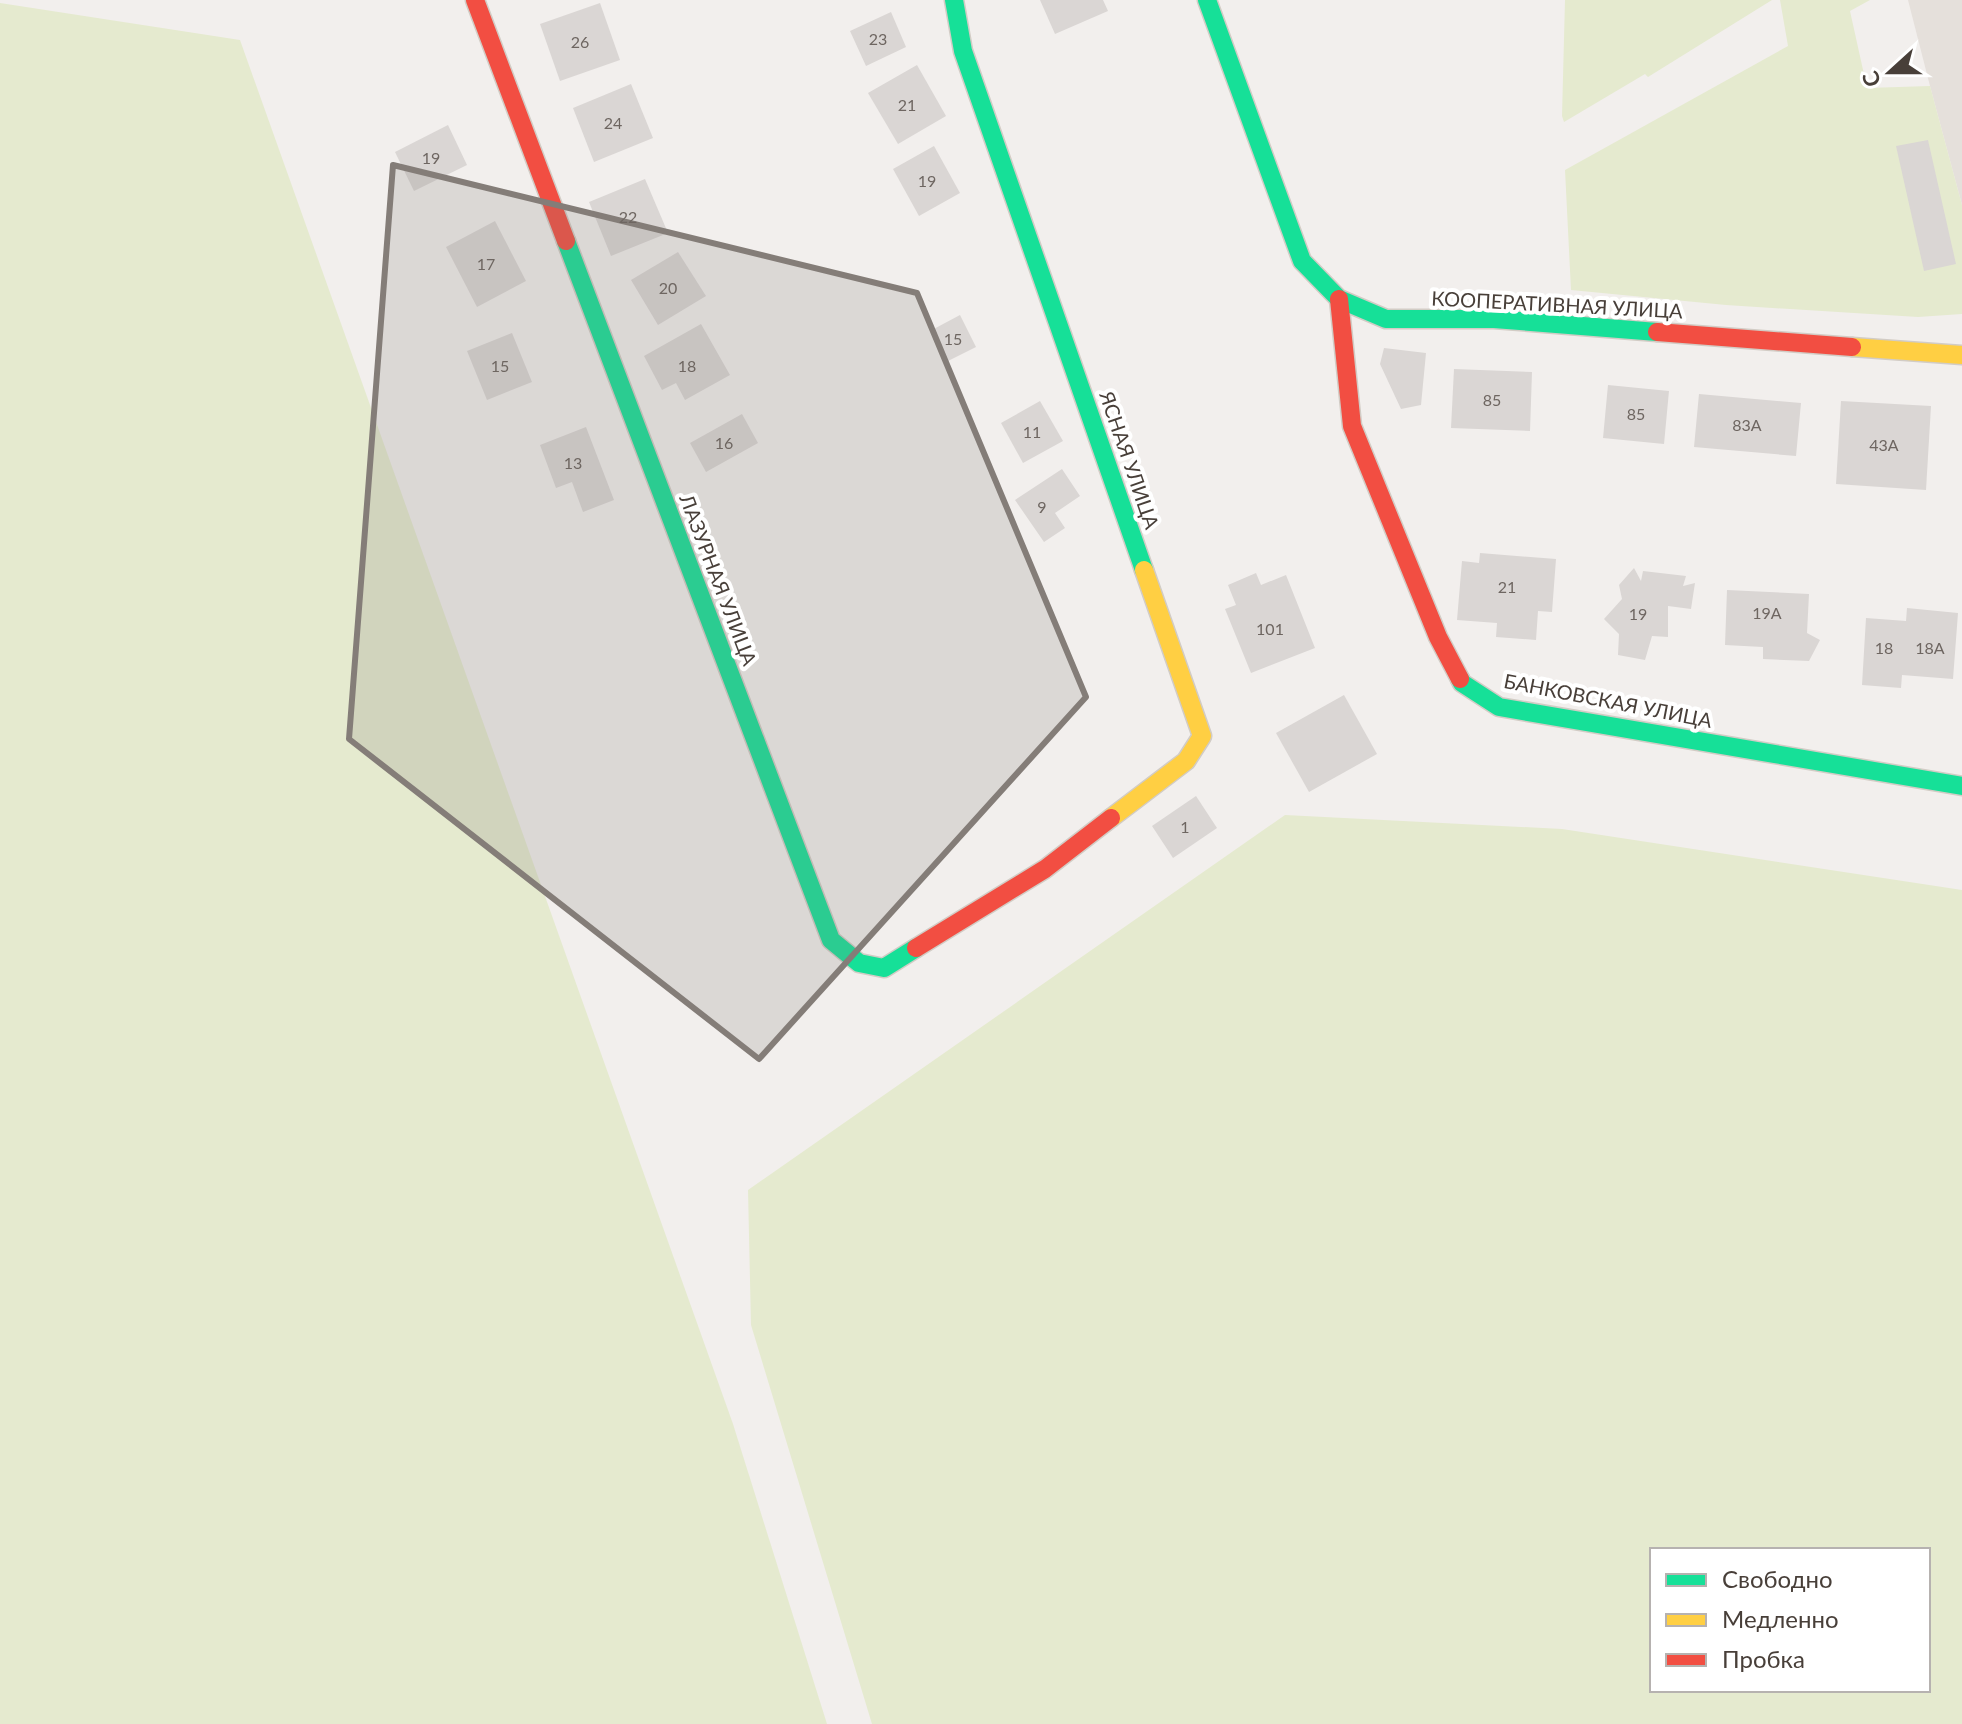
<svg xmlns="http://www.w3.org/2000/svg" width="1962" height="1724" viewBox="0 0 1962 1724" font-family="Lato,sans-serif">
  <rect width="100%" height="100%" fill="#f2efed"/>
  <polygon fill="#e5e0db" points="1908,0 1962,0 1962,205 1930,86"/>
  <g fill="#e5eacf" fill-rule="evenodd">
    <polygon points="1565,0 1772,0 1648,77 1645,74 1564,122 1562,116"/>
    <polygon points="1780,0 1870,0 1850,11 1867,88 1930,86 1962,205 1962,314 1918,317 1726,305 1571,290 1565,170 1788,46"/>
    <polygon points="0,3 240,40 733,1424 827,1724 0,1724"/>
    <path d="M1285 815 1562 829 1962 890V1724H872L751 1325 748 1190ZM1652 1550H1928V1690H1652Z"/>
  </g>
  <g fill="#dad6d4">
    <polygon points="1040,0 1103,0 1108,11 1055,34"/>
    <polygon points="600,3 620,60 560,81 540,24"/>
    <polygon points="891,12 906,47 866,66 850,31"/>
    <polygon points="917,65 946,116 898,144 868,93"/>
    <polygon points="631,84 653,138 594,162 573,108"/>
    <polygon points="448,125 467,165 414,191 395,152"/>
    <polygon points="1928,140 1956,264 1924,271 1896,146"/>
    <polygon points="934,146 960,193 919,216 893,169"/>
    <polygon points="645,179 668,233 611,256 589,202"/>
    <polygon points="495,221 526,281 477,307 446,247"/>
    <polygon points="678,252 706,296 658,325 631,280"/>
    <polygon points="960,315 976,347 946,362 930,331"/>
    <polygon points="701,324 730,375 685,400 676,383 662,390 644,356"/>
    <polygon points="512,333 532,382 487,400 467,351"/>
    <polygon points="1384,348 1426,353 1421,405 1401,409 1380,364"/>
    <polygon points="1454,369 1532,372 1530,431 1451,428"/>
    <polygon points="1608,385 1669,391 1664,444 1603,438"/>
    <polygon points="1699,394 1801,403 1796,456 1694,447"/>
    <polygon points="1040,401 1063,441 1023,463 1001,423"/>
    <polygon points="1841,401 1931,406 1926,490 1836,484"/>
    <polygon points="742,414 758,443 706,472 690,443"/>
    <polygon points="586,427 614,500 583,512 572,482 556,488 540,445"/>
    <polygon points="1062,469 1080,496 1055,513 1065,528 1044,542 1015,500"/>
    <polygon points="1480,553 1556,559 1552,612 1538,611 1536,640 1496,637 1497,623 1457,620 1462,561 1479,563"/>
    <polygon points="1634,568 1641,581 1643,571 1686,576 1683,586 1695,583 1691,609 1668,606 1668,637 1652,636 1645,660 1618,655 1619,634 1604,619 1622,599 1619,585"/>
    <polygon points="1256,573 1261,585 1286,575 1315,648 1251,673 1225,609 1236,605 1228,585"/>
    <polygon points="1727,590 1809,594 1807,633 1820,640 1809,661 1763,659 1763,647 1725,645"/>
    <polygon points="1907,608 1958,613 1953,679 1902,675 1901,688 1862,685 1866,618 1906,621"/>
    <polygon points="1344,695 1377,754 1309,792 1276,733"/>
    <polygon points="1196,796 1217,828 1173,858 1152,826"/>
  </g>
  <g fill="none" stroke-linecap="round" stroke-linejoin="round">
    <g stroke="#d2ccc5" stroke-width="21">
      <g id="fast">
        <polyline points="954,0 963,51 1144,570"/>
        <polyline points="1207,0 1302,261 1339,299 1386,319 1494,319 1657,332"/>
        <polyline points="566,241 831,940 859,963 884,968 916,948"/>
        <polyline points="1460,679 1462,683 1499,707 1962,786"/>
      </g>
    </g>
    <g stroke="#d2ccc5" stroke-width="21">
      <g id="slow">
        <polyline points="1852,347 1962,355"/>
        <polyline points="1111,818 1186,761 1202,736 1144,570"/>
      </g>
    </g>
    <g stroke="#d2ccc5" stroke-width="21">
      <g id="jam">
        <polyline points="475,0 566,241"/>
        <polyline points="1339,299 1352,426 1438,637 1460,679"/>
        <polyline points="1657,332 1852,347"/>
        <polyline points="916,948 1045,869 1111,818"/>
      </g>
    </g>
    <use href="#fast" stroke="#16e098" stroke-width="18"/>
    <use href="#slow" stroke="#ffcf43" stroke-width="18"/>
    <use href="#jam" stroke="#f24e42" stroke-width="18"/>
  </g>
  <path fill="#847d78" fill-opacity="0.2" stroke="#847d78" stroke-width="6" stroke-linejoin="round" d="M393 165 917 293 1086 697 759 1059 349 739Z"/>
  <g text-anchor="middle" stroke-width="8" stroke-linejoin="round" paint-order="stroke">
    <g font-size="16" fill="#6e6661">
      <text x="878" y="45">23</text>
      <text x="580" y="48">26</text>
      <text x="907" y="111">21</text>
      <text x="613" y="129">24</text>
      <text x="431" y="164">19</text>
      <text x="927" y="187">19</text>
      <text x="628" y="223">22</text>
      <text x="486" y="270">17</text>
      <text x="668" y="294">20</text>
      <text x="953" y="345">15</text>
      <text x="500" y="372">15</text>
      <text x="687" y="372">18</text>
      <text x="1492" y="406">85</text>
      <text x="1636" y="420">85</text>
      <text x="1747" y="431">83А</text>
      <text x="1032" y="438">11</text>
      <text x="724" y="449">16</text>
      <text x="1884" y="451">43А</text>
      <text x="573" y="469">13</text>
      <text x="1042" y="513">9</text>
      <text x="1507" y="593">21</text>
      <text x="1767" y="619">19А</text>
      <text x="1638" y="620">19</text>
      <text x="1270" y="635">101</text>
      <text x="1884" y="654">18</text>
      <text x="1930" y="654">18А</text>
      <text x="1185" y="833">1</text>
    </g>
    <g font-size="20" fill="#483f39" stroke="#fff">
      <text transform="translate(1557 305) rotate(3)" y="7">КООПЕРАТИВНАЯ УЛИЦА</text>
      <text transform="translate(1129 460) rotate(71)" y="7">ЯСНАЯ УЛИЦА</text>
      <text transform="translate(718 580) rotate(69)" y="7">ЛАЗУРНАЯ УЛИЦА</text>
      <text transform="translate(1608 701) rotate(11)" y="7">БАНКОВСКАЯ УЛИЦА</text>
    </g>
  </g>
  <rect x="1650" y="1548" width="280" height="144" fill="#ffffff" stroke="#b6b2b0" stroke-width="2"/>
  <rect x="1666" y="1574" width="40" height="12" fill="#16e098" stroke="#b6b2b0" stroke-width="2"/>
  <text x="1722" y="1588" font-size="24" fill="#483f39">Свободно</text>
  <rect x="1666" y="1614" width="40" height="12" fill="#ffcf43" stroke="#b6b2b0" stroke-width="2"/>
  <text x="1722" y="1628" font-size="24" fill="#483f39">Медленно</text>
  <rect x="1666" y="1654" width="40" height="12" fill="#f24e42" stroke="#b6b2b0" stroke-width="2"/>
  <text x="1722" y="1668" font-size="24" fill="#483f39">Пробка</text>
  <g transform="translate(1890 72) rotate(249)" stroke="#ffffff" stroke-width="6" paint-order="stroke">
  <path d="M0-6L14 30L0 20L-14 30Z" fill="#483f39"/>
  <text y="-12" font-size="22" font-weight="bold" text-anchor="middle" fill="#483f39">С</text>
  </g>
</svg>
